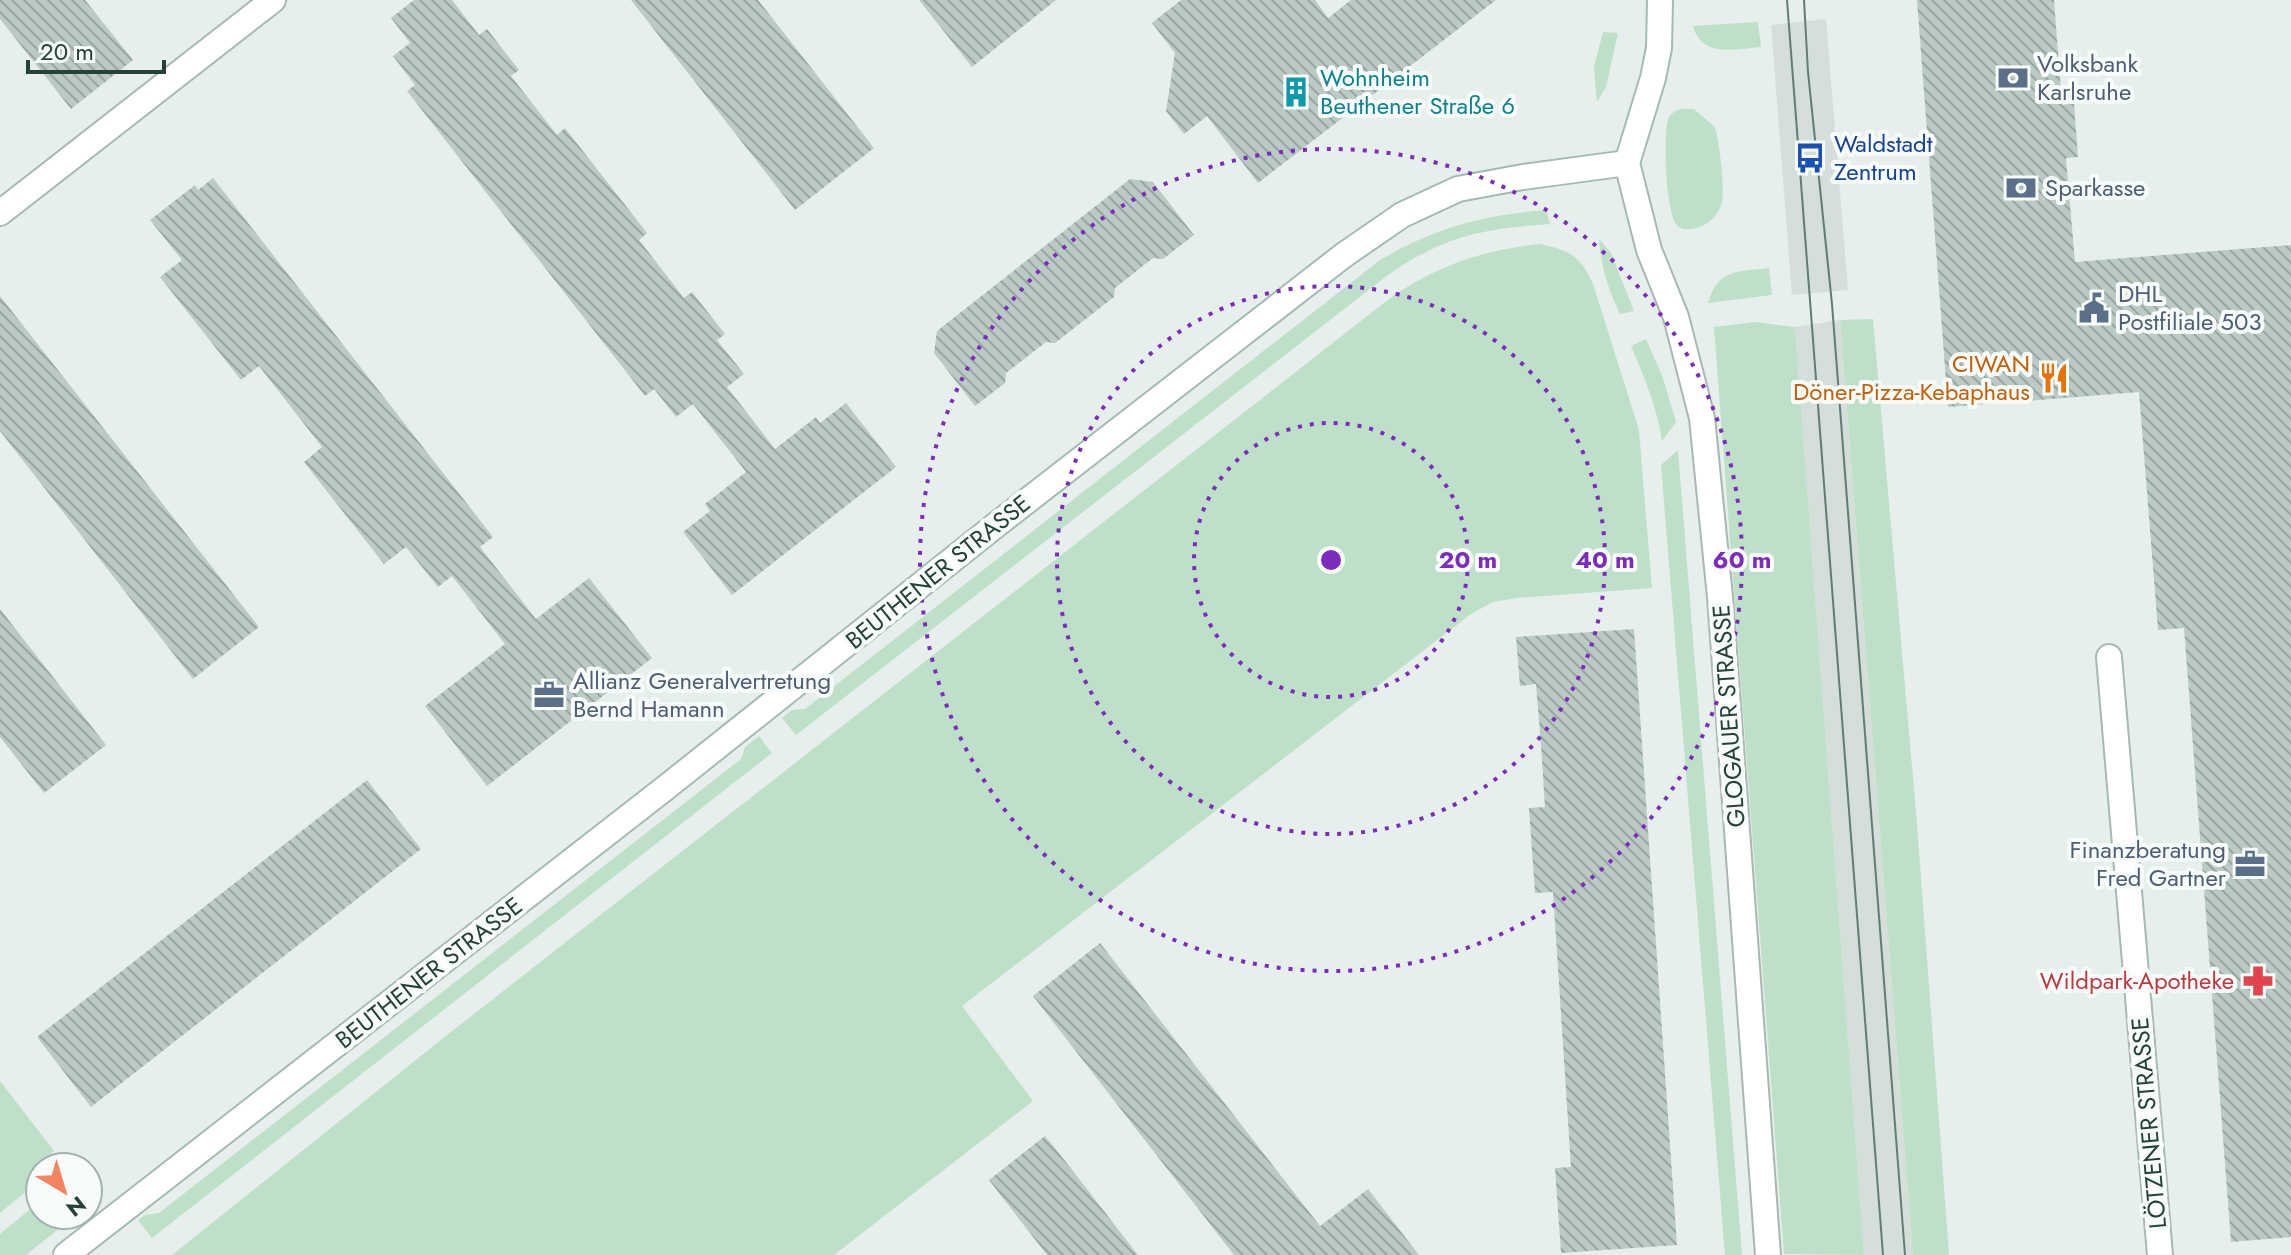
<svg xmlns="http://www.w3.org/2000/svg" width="2291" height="1255" viewBox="0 0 2291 1255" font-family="Jost,sans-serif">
  <defs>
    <pattern id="building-back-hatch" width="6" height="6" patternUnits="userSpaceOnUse" patternTransform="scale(2)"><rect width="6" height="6" fill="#bbcac4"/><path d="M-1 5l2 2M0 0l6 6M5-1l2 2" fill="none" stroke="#98a6a0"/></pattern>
  </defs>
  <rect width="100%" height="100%" fill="#e6efeb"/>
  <g fill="#d4dfda">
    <polygon points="1826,19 1848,290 1792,295 1771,25"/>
    <polygon points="1840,320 1913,1255 1864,1255 1795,327"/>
  </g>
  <g fill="#bfe0c8">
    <path d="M1758 22 1761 47C1735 49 1701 58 1693 26Z"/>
    <polygon points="1603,32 1618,33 1606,87 1597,102 1594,67"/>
    <path d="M1681 109H1694L1715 127C1719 142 1725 186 1722 201 1720 213 1710 224 1699 227 1691 230 1681 231 1676 224 1666 209 1663 138 1668 120 1670 113 1675 111 1681 109Z"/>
    <path d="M1546 210 1550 224C1508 227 1465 231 1426 252 1413 258 1400 267 1388 275L796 735 782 718 792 710 805 709 1380 260C1437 227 1481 216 1546 210Z"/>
    <path d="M1599 239 1611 253 1634 311 1620 314C1608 289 1601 267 1599 239Z"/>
    <path d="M1540 244C1570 251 1580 255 1593 284L1639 430 1652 588 1516 598 1493 602 1471 614 962 1006 1033 1101 834 1255H172L447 1035 1389 299C1436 266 1482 250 1540 244Z"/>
    <path d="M1769 268 1772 295 1708 303C1718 268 1739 272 1769 268Z"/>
    <polygon points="1873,319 1917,824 1949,1255 1913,1255 1840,320"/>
    <polygon points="1755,322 1795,327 1864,1255 1784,1254 1714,327"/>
    <path d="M1646 339 1663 378 1676 422 1662 441C1657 407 1644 377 1631 346Z"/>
    <polygon points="1678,450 1742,1255 1725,1255 1661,465"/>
    <polygon points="759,736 772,753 152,1238 138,1220 145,1215 159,1213 741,759 745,747"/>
    <polygon points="0,1081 54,1151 43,1160 48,1167 40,1167 40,1180 0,1213"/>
    <polygon points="88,1197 97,1208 76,1225 61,1227 26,1255 0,1255 0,1234 40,1201 40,1215 88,1215"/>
  </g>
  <g fill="url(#building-back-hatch)">
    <polygon points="0,0 85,0 133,60 71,109 0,19"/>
    <polygon points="414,0 452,0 479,35 487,29 519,70 511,76 557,135 565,128 647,233 639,240 684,298 692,292 725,334 717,340 744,374 727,387 775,449 816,417 820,423 846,403 896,467 732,595 683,532 710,511 705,504 746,472 693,404 676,417 654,389 645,396 407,91 415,85 393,56 410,43 391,18"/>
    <polygon points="631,0 758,0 874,148 795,210"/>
    <polygon points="919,0 1056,0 972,67"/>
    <polygon points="1181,0 1315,0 1328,18 1351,0 1496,0 1258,183 1207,116 1184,134 1166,111 1175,53 1152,23"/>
    <polygon points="1917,0 2054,0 2062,105 2074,103 2078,157 2066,158 2075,262 2291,245 2291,1237 2231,1242 2184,628 2158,630 2139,392 1948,407"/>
    <polygon points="213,178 493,537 480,547 536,619 589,578 652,658 487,786 425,706 505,644 452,576 438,587 406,547 384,564 304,462 322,447 259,366 241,380 160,277 182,260 150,220 195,185 198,190"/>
    <polygon points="1130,179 1153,182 1194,235 1163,259 1153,258 1115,288 1114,297 1055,343 1046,342 1006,373 1005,383 975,406 934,353 937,331"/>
    <polygon points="0,296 259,627 193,679 0,431"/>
    <polygon points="0,609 106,745 44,793 0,737"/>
    <polygon points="1634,629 1677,1245 1561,1253 1555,1168 1571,1167 1553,892 1535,893 1529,808 1545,807 1541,745 1536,684 1520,686 1516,637"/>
    <polygon points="367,780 421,849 91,1107 37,1037"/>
    <polygon points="1100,943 1320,1226 1368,1189 1419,1255 1234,1255 1033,996"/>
    <polygon points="1045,1136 1066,1162 1138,1255 1047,1255 989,1180"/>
  </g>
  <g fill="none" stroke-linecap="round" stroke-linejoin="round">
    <g stroke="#a8b8b2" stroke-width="28">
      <g id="street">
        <polyline points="1627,163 1649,250 1676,317 1702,418 1720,597 1768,1255"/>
        <polyline points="0,213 273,0"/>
        <polyline points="2109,657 2160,1255"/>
      </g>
    </g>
    <g stroke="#a4bbb3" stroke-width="28">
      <polyline id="secondary" points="66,1255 664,789 996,525 1344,255 1402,215 1458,189 1523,177 1627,163 1653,78 1659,48 1660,0"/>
    </g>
    <use href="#street" stroke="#fff" stroke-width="24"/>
    <use href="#secondary" stroke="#fff" stroke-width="24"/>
    <g stroke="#5f7d75" stroke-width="2">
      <polyline points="1787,0 1883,1255"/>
      <polyline points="1804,0 1808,72 1832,304 1905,1255"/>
    </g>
  </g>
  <g fill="none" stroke="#7b2cbf" stroke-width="4" stroke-dasharray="4 8">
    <circle cx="1331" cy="560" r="137"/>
    <circle cx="1331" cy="560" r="274"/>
    <circle cx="1331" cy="560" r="411"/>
  </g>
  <defs>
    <g id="bank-bare" transform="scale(2.4)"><path d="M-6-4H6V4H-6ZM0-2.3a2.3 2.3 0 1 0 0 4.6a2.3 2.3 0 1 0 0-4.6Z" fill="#5c6f8a" stroke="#f7fbf9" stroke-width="2.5" paint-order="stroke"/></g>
    <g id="building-bare" transform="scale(2.4)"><path d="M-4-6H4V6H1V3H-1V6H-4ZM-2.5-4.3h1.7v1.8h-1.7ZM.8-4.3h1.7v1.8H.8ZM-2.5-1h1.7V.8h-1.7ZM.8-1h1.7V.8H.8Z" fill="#0f9aa8" stroke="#f7fbf9" stroke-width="2.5" paint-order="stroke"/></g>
    <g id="bus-bare" transform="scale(2.4)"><path d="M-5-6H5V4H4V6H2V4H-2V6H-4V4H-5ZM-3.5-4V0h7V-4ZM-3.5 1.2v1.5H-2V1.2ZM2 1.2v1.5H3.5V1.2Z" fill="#1a4fb4" stroke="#f7fbf9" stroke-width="2.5" paint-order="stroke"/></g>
    <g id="civic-bare" transform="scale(2.4)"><path d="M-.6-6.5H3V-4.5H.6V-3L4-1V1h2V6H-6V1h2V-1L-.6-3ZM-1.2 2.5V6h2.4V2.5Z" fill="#5c6f8a" stroke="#f7fbf9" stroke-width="2.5" paint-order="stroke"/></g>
    <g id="restaurant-bare" transform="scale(2.4)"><path d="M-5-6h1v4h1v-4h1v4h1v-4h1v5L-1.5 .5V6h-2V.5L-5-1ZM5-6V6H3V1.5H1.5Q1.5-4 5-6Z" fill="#e8710a" stroke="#f7fbf9" stroke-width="2.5" paint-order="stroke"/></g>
    <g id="office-bare" transform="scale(2.4)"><path d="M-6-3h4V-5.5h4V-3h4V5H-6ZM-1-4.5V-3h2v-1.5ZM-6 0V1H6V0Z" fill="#5c6f8a" stroke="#f7fbf9" stroke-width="2.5" paint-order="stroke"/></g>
    <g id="pharmacy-bare" transform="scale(2.4)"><path d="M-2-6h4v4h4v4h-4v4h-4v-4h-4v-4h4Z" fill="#e0444e" stroke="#f7fbf9" stroke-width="2.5" paint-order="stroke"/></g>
  </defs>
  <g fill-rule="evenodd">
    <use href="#bank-bare" x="2013" y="78"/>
    <use href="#building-bare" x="1296" y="92"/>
    <use href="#bus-bare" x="1810" y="158"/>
    <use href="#bank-bare" x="2021" y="188"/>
    <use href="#civic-bare" x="2094" y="308"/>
    <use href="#restaurant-bare" x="2054" y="378"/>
    <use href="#office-bare" x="549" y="695"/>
    <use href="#office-bare" x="2250" y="864"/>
    <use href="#pharmacy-bare" x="2258" y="981"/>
  </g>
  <g text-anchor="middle" stroke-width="8" stroke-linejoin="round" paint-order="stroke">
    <g font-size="24" fill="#4e5e75" stroke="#f7fbf9" text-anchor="start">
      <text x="2037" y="72">Volksbank<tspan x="2037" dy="28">Karlsruhe</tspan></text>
      <text x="2045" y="196">Sparkasse</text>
      <text x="2118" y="302">DHL<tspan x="2118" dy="28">Postfiliale 503</tspan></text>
      <text x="573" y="689">Allianz Generalvertretung<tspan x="573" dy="28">Bernd Hamann</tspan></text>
      <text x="2226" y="858" text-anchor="end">Finanzberatung<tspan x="2226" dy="28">Fred Gartner</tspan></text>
    </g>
    <g font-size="24" fill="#0d838f" stroke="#f7fbf9" text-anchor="start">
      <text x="1320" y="86">Wohnheim<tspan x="1320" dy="28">Beuthener Straße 6</tspan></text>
    </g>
    <g font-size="24" fill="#164399" stroke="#f7fbf9" text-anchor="start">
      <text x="1834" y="152">Waldstadt<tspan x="1834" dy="28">Zentrum</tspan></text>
    </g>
    <g font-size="24" fill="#c56008" stroke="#f7fbf9" text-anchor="end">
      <text x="2030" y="372">CIWAN<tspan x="2030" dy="28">Döner-Pizza-Kebaphaus</tspan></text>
    </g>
    <g font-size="24" fill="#24423a" stroke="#f7fbf9">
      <text transform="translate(938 572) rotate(-39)" y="8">BEUTHENER STRASSE</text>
      <text transform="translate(1729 716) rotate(-94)" y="8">GLOGAUER STRASSE</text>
      <text transform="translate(429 973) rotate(-38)" y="8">BEUTHENER STRASSE</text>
      <text transform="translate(2149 1123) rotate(-95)" y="8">LÖTZENER STRASSE</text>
    </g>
    <g font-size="24" fill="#be3a42" stroke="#f7fbf9" text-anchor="end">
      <text x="2234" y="989">Wildpark-Apotheke</text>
    </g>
  </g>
  <circle cx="1331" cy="560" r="12" fill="#7b2cbf" stroke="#f7fbf9" stroke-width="4"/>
  <g font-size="24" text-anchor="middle" font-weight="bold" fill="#7b2cbf" stroke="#f7fbf9" stroke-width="8" stroke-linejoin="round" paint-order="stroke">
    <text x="1468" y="568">20 m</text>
    <text x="1605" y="568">40 m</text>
    <text x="1742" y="568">60 m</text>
  </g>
  <g transform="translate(64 1191) rotate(142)"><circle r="38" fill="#f7fbf9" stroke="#a3b1ad" stroke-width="2"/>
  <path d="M0-6L14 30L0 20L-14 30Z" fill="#f4845f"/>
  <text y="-12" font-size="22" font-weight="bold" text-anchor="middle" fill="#24423a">N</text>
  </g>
  <path d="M28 60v12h136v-12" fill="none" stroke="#24423a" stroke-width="4"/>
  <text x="40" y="60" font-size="24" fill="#24423a" stroke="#f7fbf9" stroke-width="6" paint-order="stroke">20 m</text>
</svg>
